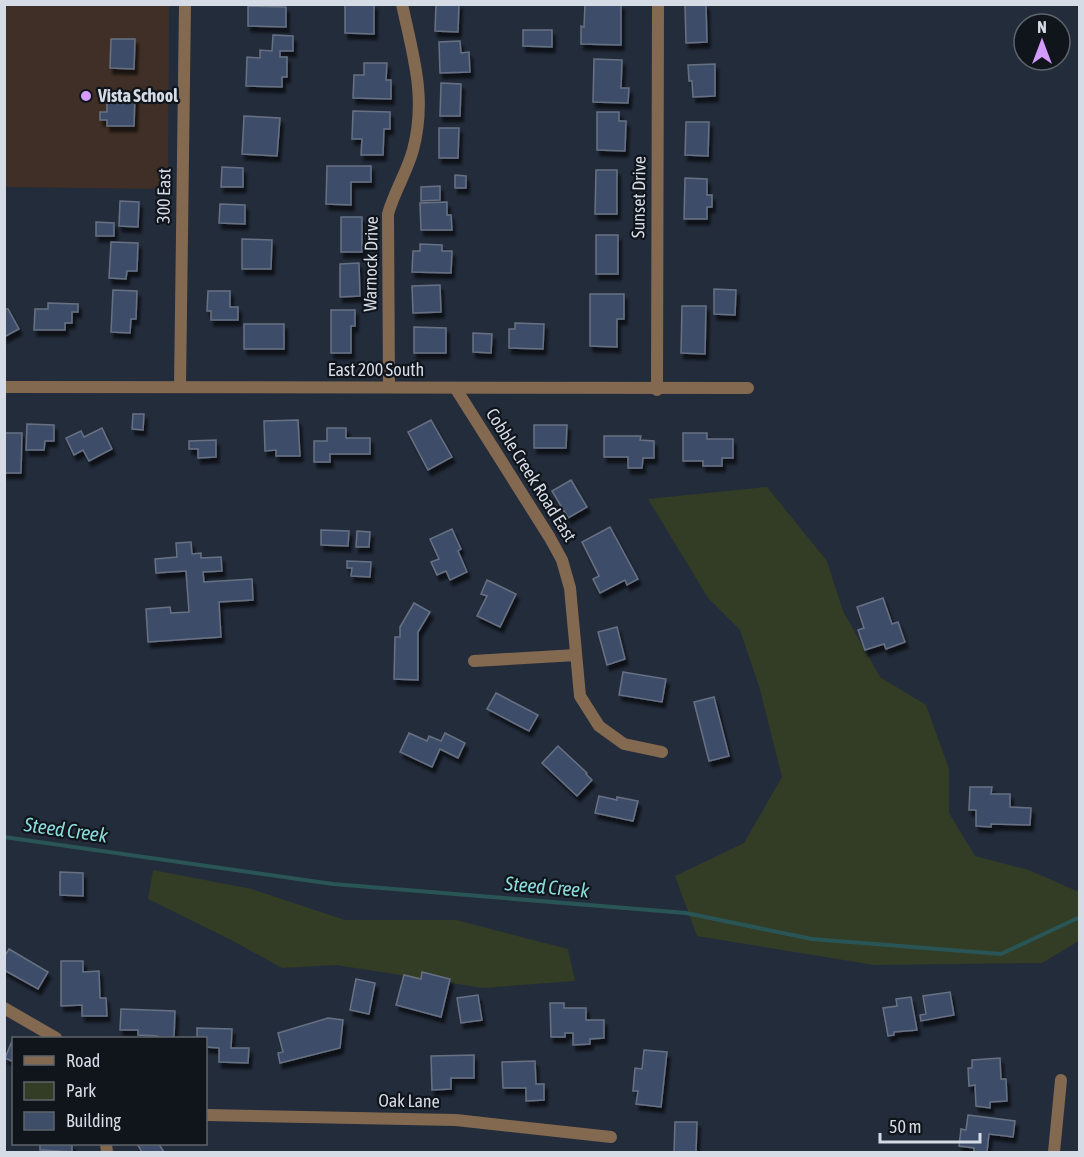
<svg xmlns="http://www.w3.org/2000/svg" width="1084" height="1157" viewBox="0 0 1084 1157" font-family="'Asap Condensed',sans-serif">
  <defs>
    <filter id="shadow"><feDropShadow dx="3" dy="5.5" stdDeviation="1.5" flood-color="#0009"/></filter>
  </defs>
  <rect width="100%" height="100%" fill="#232c3b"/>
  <polygon fill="#402f26" points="5,5 169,5 168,189 5,187"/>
  <g fill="#333c25">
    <polygon points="767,487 827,561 843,611 880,677 926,705 949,769 949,813 975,856 1029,870 1079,892 1079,941 1042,963 874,965 697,936 675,876 744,843 782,777 759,686 740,630 708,598 648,499"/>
    <polygon points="153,870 252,889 345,920 456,920 568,949 575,981 483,988 336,965 282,968 233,941 148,899"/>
  </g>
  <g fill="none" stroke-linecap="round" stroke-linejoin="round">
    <polyline stroke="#295556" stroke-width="4" points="4,837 333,884 686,913 812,939 1001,954 1080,917"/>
  </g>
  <g fill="#3e4e69" stroke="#677183" stroke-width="1.5" filter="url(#shadow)">
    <polygon points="345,4 374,4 374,34 345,33"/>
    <polygon points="436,4 459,4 458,32 435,31"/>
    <polygon points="585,4 621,4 621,45 581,44 581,26 584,27"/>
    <polygon points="706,4 707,42 686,43 685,5"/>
    <polygon points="248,6 286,7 286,27 248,26"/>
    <polygon points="523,30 552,30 552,47 523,46"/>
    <polygon points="273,35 293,36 293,51 280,51 280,57 287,57 287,77 282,77 282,87 246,86 247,57 260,58 260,50 272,51"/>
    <polygon points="111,39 135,39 134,69 110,68"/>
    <polygon points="460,41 461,53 469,52 470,72 440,73 439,42"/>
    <polygon points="594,59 622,60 621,88 629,88 628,103 593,102"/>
    <polygon points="364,63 387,63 386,80 391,80 391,99 353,98 354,75 364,75"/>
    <polygon points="715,64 715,96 693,97 692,81 689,81 688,65"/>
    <polygon points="441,83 461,84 460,116 440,116"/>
    <polygon points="107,94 135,94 134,126 107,126 107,120 100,120 100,112 107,112"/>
    <polygon points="353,111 390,112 390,129 384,129 383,155 361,155 362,139 352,139"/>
    <polygon points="597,112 619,112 619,121 626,121 625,151 597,150"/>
    <polygon points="244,116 280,118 277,156 242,154"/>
    <polygon points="686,122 709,122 708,156 685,155"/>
    <polygon points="439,128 459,128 458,158 439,158"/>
    <polygon points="327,166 371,166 371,182 351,182 351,205 326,204"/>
    <polygon points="222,167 243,168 243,187 221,187"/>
    <polygon points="596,170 617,170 617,214 595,214"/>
    <polygon points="455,175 466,176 466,188 455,188"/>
    <polygon points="685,178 707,179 707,195 712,195 712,207 707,207 707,219 684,219"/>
    <polygon points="440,186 440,200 421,201 421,187"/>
    <polygon points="120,201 139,202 138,227 119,226"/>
    <polygon points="447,202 447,215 451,215 452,230 421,230 420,203"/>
    <polygon points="220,204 245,205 245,224 219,223"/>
    <rect x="341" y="217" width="21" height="35"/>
    <polygon points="96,222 114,223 114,236 96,236"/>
    <rect x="596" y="235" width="22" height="39"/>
    <polygon points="242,239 272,240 271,269 242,269"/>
    <polygon points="111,242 138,243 137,271 127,271 126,279 109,278"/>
    <polygon points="420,244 442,245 442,251 452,251 451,273 412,272 413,251 420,251"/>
    <polygon points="359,263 360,296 340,297 340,264"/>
    <polygon points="440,285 441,312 413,313 412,286"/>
    <polygon points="714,289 736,290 735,315 714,314"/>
    <polygon points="113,290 137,291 136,319 131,319 130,333 111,332"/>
    <polygon points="208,291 230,291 230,307 238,307 238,320 211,320 211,311 207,311"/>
    <polygon points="590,294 624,294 624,319 617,319 617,347 590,346"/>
    <polygon points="48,303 78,304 78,312 72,312 72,323 65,323 65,330 34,330 35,309 48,309"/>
    <polygon points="682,306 706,306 705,354 681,353"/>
    <polygon points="4,309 8,309 19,329 4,337"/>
    <polygon points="331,310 355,310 355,326 351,326 351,353 331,353"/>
    <polygon points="515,323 544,324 543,349 509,348 509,329 515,329"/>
    <rect x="244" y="324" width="40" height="25"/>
    <polygon points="414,327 446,328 446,353 414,353"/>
    <polygon points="473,333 492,334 491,353 473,352"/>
    <polygon points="133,414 144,414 143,430 132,429"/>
    <polygon points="298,420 300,456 276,456 276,450 265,451 264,421"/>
    <polygon points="431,420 452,457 428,470 408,432"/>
    <polygon points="27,424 54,425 54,441 45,441 44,450 26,450"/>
    <polygon points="534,425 567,425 566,448 534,448"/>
    <polygon points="102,428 112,449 89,461 83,450 74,455 66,438 81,431 84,437"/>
    <polygon points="327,428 346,428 346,438 370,438 370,454 330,454 330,462 314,462 314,441 327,441"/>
    <polygon points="4,433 22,433 21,473 4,473"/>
    <polygon points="683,433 707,433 707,439 733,439 733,458 722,458 722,466 703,466 703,461 683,461"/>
    <polygon points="604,436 641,436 640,440 654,441 654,458 643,458 642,468 628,468 628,457 604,457"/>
    <polygon points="216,440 216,457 198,458 198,449 189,449 189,441"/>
    <polygon points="571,480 587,507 568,518 552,491"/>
    <polygon points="610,527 638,579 627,585 625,580 600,593 593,579 599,576 582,542"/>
    <polygon points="452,529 461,549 458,551 467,572 450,580 446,571 437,575 431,562 439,559 430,539"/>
    <polygon points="321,530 349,531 348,546 321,545"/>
    <polygon points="357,531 370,532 369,547 356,547"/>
    <polygon points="191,542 192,554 201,553 201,558 221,557 222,571 203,572 204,582 252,579 253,600 219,602 221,637 148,642 146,609 170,607 171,613 189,612 186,571 156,573 155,559 177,557 176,543"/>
    <polygon points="347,561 371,562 370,577 351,576 352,568 347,568"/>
    <polygon points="487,580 516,594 500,627 477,616 487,596 481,594"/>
    <polygon points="883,598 892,624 898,622 905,642 886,649 884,644 865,650 858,630 864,628 857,607"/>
    <polygon points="414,603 430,612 418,632 418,680 394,679 395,637 400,637 400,627"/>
    <polygon points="617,627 625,659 607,665 598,632"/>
    <polygon points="623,672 666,679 662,702 619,695"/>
    <polygon points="496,693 538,715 529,731 487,709"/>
    <polygon points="714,697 729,756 709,761 694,702"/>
    <polygon points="409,733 427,741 429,736 441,741 445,733 465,743 458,758 440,749 432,767 400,752"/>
    <polygon points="558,746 587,773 586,774 592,780 577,796 542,763"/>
    <polygon points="970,787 992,787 991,794 1010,794 1010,807 1031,808 1030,825 991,824 991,827 976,826 976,810 969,810"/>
    <polygon points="599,796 617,800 617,797 638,801 633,821 595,813"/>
    <polygon points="60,872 83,873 83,896 60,895"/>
    <polygon points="9,949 48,972 38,989 4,970 4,957"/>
    <polygon points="61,961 83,961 83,972 99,971 100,998 106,998 107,1016 82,1016 82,1005 61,1006"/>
    <polygon points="422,972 450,979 441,1017 396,1005 404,975 421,979"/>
    <polygon points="356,979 375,983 369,1014 350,1010"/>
    <polygon points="950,992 954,1015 921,1021 920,1015 926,1014 923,996"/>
    <polygon points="478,995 482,1020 461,1023 457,998"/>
    <polygon points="911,997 917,1030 894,1032 894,1035 888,1036 883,1008 897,1006 896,999"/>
    <polygon points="550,1003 564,1003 564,1008 586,1008 586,1020 604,1020 604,1038 590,1039 590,1044 573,1045 573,1033 565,1033 565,1037 551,1037"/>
    <polygon points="121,1009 175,1011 174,1038 157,1038 157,1036 138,1035 138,1030 120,1030"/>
    <polygon points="328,1018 343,1020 340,1048 280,1063 278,1053 283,1052 278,1033"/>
    <polygon points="197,1028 232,1029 231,1048 249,1048 248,1063 219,1062 219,1048 206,1047 206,1038 197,1038"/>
    <polygon points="12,1041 14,1042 14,1062 5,1058"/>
    <polygon points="644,1050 667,1052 661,1107 636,1104 638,1091 633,1091 635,1068 642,1069"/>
    <polygon points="474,1055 474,1078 451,1078 451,1089 432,1090 431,1056"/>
    <polygon points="1000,1058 1001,1079 1006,1079 1007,1101 990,1102 990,1108 976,1106 975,1085 969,1086 968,1068 972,1068 972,1060"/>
    <polygon points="535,1061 536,1084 544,1084 544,1100 526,1101 526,1088 503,1088 502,1062"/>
    <polygon points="968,1115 1015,1121 1013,1137 989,1134 987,1152 974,1152 974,1148 959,1146 961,1129 966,1130"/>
    <polygon points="675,1122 697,1122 696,1152 674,1152"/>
    <polygon points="40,1144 72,1144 72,1152 40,1150"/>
    <polygon points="137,1144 159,1144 164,1152 142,1152"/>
  </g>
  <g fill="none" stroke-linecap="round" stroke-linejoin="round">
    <g stroke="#846951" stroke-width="12">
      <polyline points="4,387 748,388"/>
      <polyline points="180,387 185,4"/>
      <path d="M389 387 388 214C394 192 407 172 413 150 427 97 413 56 402 4"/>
      <polyline points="456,389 550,538 562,560 570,588 580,696 599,726 624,744 662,752"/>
      <polyline points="657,390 658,4"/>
      <polyline points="474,661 576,655"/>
      <polyline points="4,1008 56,1038"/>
      <polyline points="206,1115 456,1120 611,1137"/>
      <polyline points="106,1144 107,1152"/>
      <polyline points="1054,1152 1061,1080"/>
    </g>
  </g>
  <circle fill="#d39cfc" stroke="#10141b" stroke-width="2" cx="86" cy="96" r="6"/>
  <g text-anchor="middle" stroke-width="4.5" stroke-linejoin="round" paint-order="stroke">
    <g font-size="18" font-weight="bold" fill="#d6dce6" stroke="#10141b" text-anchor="start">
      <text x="98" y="102">Vista School</text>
    </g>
    <g font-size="18" fill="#d6dce6" stroke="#10141b">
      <text transform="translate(164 196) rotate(-89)" y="6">300 East</text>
      <text transform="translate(639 197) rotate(-89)" y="6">Sunset Drive</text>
      <text transform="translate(371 264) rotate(-89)" y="6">Warnock Drive</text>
      <text x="376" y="376">East 200 South</text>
      <text transform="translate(531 475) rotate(58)" y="6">Cobble Creek Road East</text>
      <text transform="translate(409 1101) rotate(1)" y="6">Oak Lane</text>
    </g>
    <g font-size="20" font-style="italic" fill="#8adbdc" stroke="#10141b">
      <text transform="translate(66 830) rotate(8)" y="7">Steed Creek</text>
      <text transform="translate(547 887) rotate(5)" y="7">Steed Creek</text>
    </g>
  </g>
  <rect width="1084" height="1157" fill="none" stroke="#d6dce6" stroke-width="12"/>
  <rect x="12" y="1037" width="195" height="108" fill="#10141b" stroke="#5f646c" stroke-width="1.5"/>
  <rect x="24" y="1056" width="30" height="9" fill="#846951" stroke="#5f646c" stroke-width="1.5"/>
  <text x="66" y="1067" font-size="18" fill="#d6dce6">Road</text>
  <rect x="24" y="1082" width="30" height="18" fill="#333c25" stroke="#5f646c" stroke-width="1.5"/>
  <text x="66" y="1097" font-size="18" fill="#d6dce6">Park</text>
  <rect x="24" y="1112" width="30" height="18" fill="#3e4e69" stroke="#5f646c" stroke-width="1.5"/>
  <text x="66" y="1127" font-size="18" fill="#d6dce6">Building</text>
  <g transform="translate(1042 42)"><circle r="28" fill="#10141b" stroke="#5f646c" stroke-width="1.5"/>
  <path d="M0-4.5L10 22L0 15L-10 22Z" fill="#d39cfc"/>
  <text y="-9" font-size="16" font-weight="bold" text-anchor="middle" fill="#d6dce6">N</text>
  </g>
  <path d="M880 1133v9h100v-9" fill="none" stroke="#d6dce6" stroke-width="3"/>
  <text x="889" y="1133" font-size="18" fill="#d6dce6" stroke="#10141b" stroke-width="4.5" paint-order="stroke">50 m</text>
</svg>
